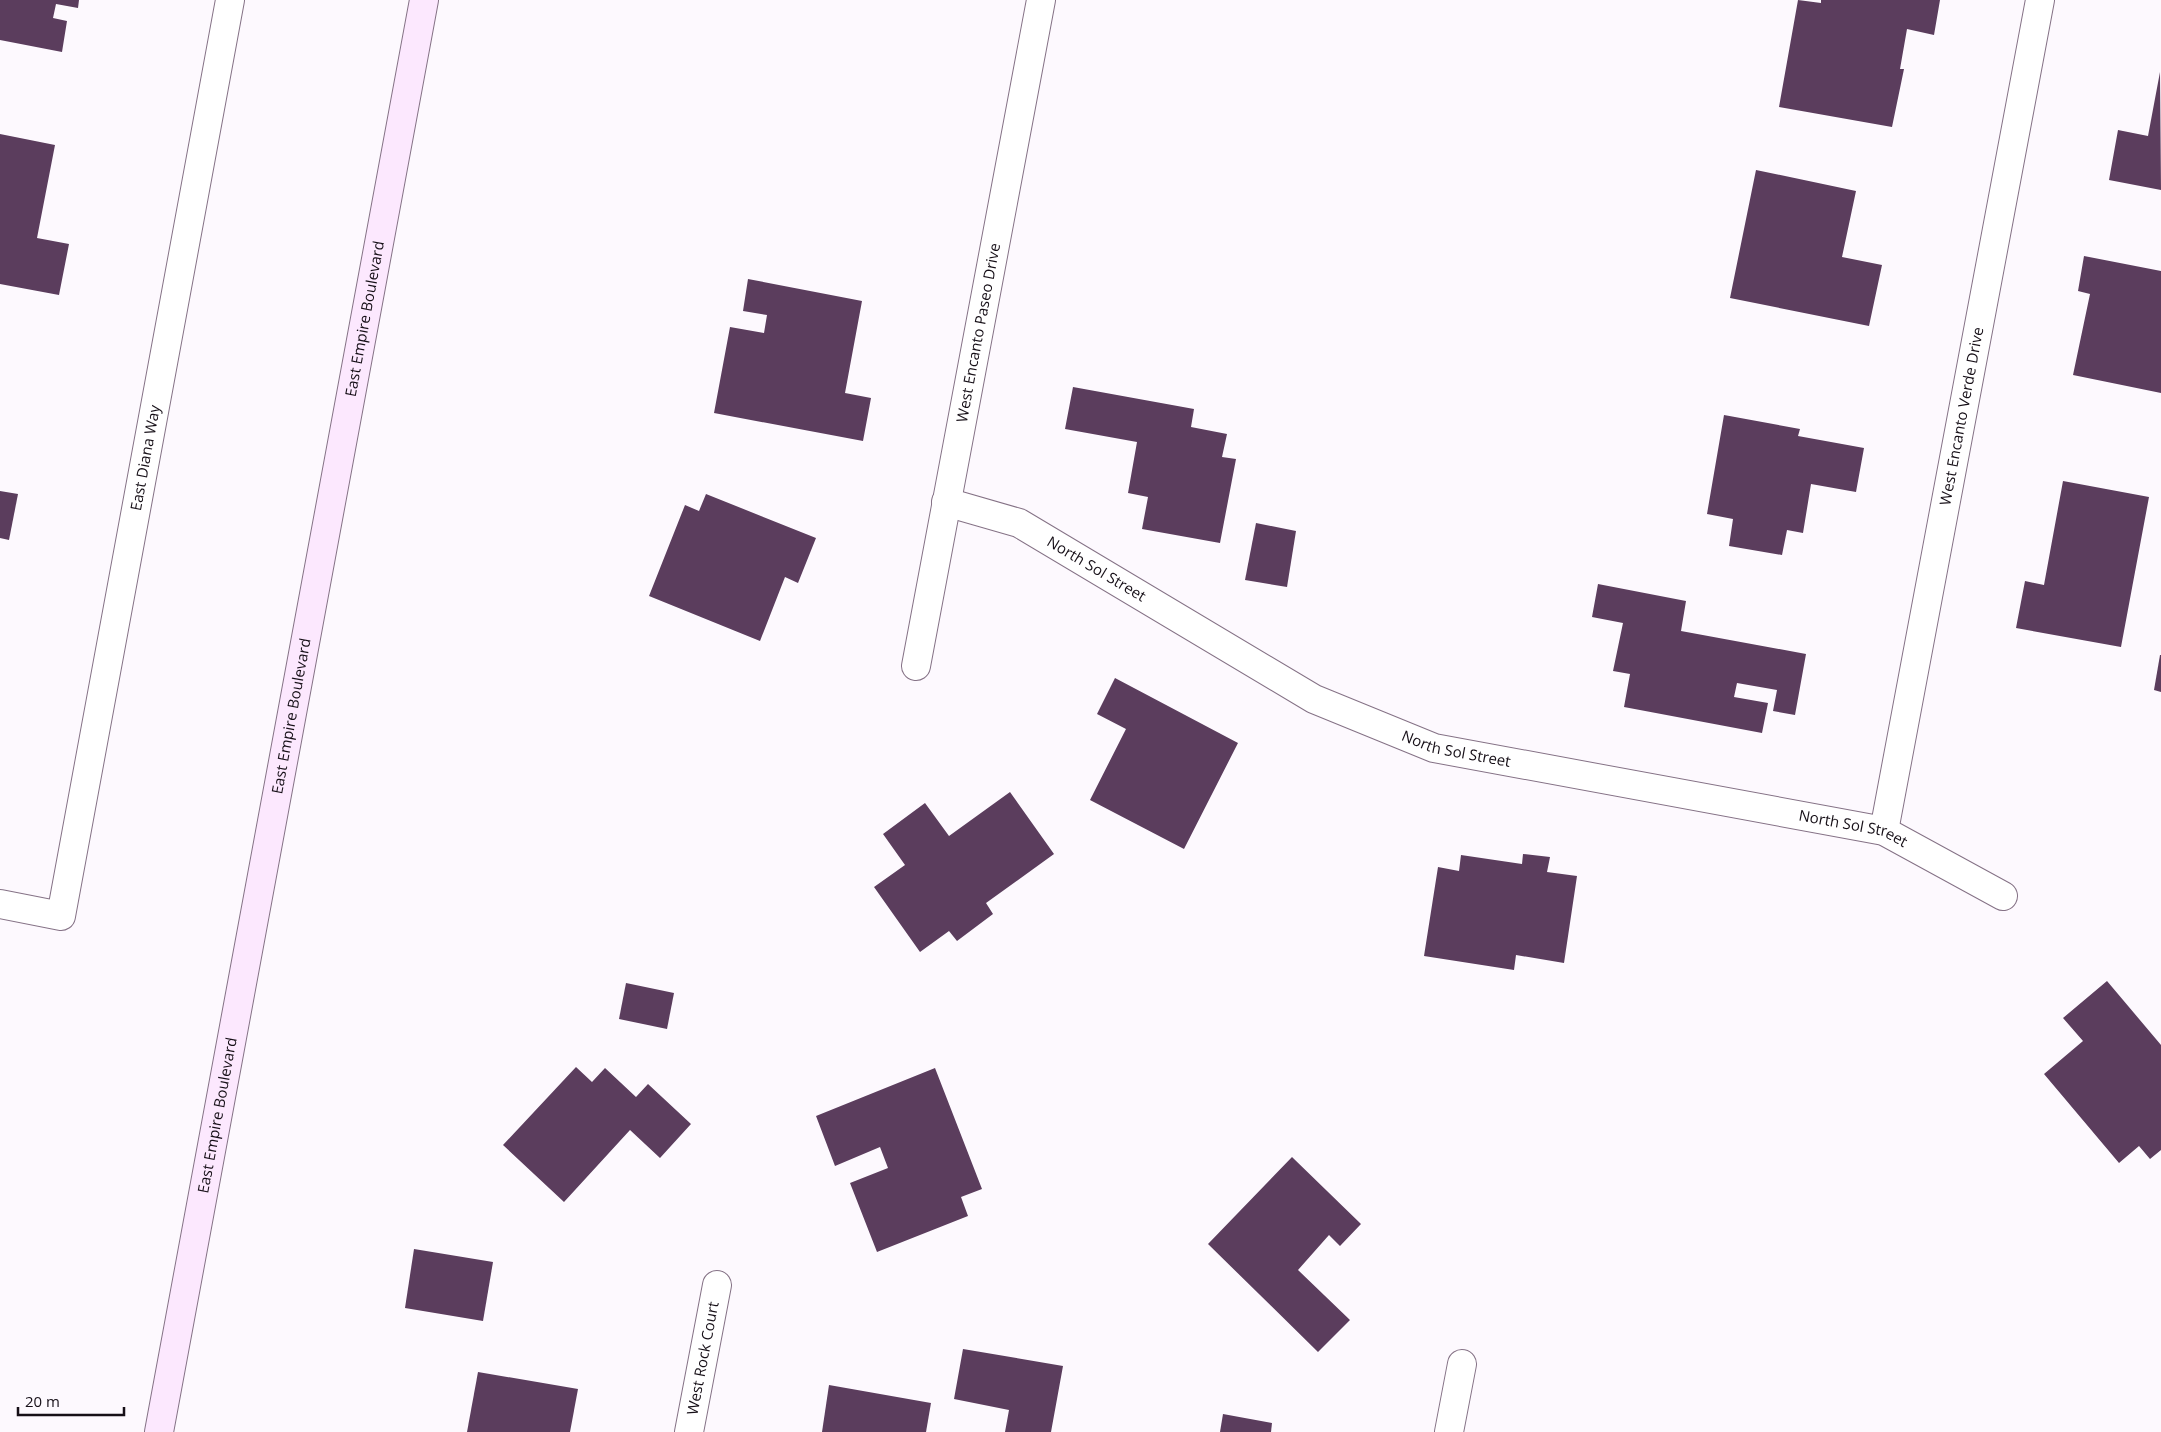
<svg xmlns="http://www.w3.org/2000/svg" width="2161" height="1432" viewBox="0 0 2161 1432" font-family="'Open Sans',sans-serif">
  <rect width="100%" height="100%" fill="#fdf9fe"/>
  <g fill="#5b3d5d">
    <polygon points="0,0 79,0 78,8 56,4 53,18 67,21 62,52 0,40"/>
    <polygon points="1798,0 1821,3 1821,0 1940,0 1934,35 1907,29 1900,69 1904,69 1892,127 1779,107"/>
    <polygon points="2160,72 2161,190 2109,180 2118,130 2148,136"/>
    <polygon points="0,134 55,145 37,238 69,244 59,295 0,284"/>
    <polygon points="1756,170 1856,191 1842,257 1882,265 1869,326 1730,298"/>
    <polygon points="2084,256 2161,271 2161,393 2073,375 2090,294 2078,291"/>
    <polygon points="748,279 862,301 845,393 871,398 863,441 714,413 730,327 764,333 767,315 743,311"/>
    <polygon points="1073,387 1194,409 1191,427 1227,434 1222,457 1236,459 1220,543 1142,529 1148,497 1128,493 1137,442 1065,429"/>
    <polygon points="1724,415 1800,429 1798,436 1864,448 1856,492 1811,484 1803,533 1787,530 1782,555 1729,546 1733,519 1707,514"/>
    <polygon points="2063,481 2149,497 2121,647 2016,628 2025,581 2044,585"/>
    <polygon points="0,491 18,494 9,540 0,538"/>
    <polygon points="706,494 816,538 798,583 785,577 760,641 649,596 685,505 699,511"/>
    <polygon points="1256,523 1296,531 1287,587 1245,580"/>
    <polygon points="1598,584 1686,601 1681,631 1806,654 1795,715 1773,711 1777,690 1737,683 1734,697 1768,703 1762,733 1624,707 1630,674 1613,671 1623,623 1592,617"/>
    <polygon points="2160,655 2161,655 2161,692 2154,690"/>
    <polygon points="1115,678 1238,743 1184,849 1090,800 1126,729 1097,714"/>
    <polygon points="1010,792 1054,854 986,903 993,914 957,941 949,931 920,952 874,887 905,865 883,834 925,803 949,836"/>
    <polygon points="1523,854 1550,857 1547,872 1577,876 1564,963 1516,955 1514,970 1424,956 1438,867 1459,871 1461,855 1522,864"/>
    <polygon points="2107,981 2161,1045 2161,1150 2150,1159 2139,1146 2119,1163 2044,1074 2083,1041 2063,1018"/>
    <polygon points="626,983 674,993 667,1029 619,1019"/>
    <polygon points="576,1067 592,1082 605,1068 636,1097 648,1084 691,1124 660,1158 630,1130 564,1202 503,1145"/>
    <polygon points="935,1068 982,1189 961,1197 968,1216 877,1252 850,1183 888,1168 880,1147 835,1166 816,1116"/>
    <polygon points="1292,1157 1361,1224 1340,1246 1329,1235 1298,1270 1350,1320 1318,1352 1208,1244"/>
    <polygon points="414,1249 493,1262 483,1321 405,1308"/>
    <polygon points="963,1349 1063,1366 1051,1432 1005,1432 1009,1410 954,1399"/>
    <polygon points="478,1372 578,1389 570,1432 467,1432"/>
    <polygon points="829,1385 931,1403 926,1432 822,1432"/>
    <polygon points="1223,1414 1272,1423 1271,1432 1220,1432"/>
  </g>
  <g fill="none" stroke-linecap="round" stroke-linejoin="round">
    <g stroke="#857286" stroke-width="30">
      <g id="street">
        <path id="s1" d="M946 502 1019 523 1314 699 1434 748 1884 831 2003 896"/>
        <path id="s2" d="M916 666 1041 0"/>
        <path id="s3" d="M1884 831 2040 0"/>
        <path id="s4" d="M0 904 61 916 230 0"/>
        <path id="s5" d="M689 1432 717 1285"/>
        <polyline points="1449,1432 1462,1364"/>
      </g>
    </g>
    <g stroke="#857286" stroke-width="30">
      <g id="secondary">
        <path id="s6" d="M159 1432 424 0"/>
      </g>
    </g>
    <use href="#street" stroke="#fff" stroke-width="28"/>
    <use href="#secondary" stroke="#fce8fe" stroke-width="28"/>
  </g>
  <g text-anchor="middle" stroke-width="5" stroke-linejoin="round" paint-order="stroke">
    <g font-size="15" fill="#160f17" stroke="#fdf9fe">
      <text dy="5" stroke="none"><textPath href="#s6" startOffset="1132">East Empire Boulevard</textPath></text>
      <text dy="5" stroke="none"><textPath href="#s2" startOffset="339">West Encanto Paseo Drive</textPath></text>
      <text dy="5" stroke="none"><textPath href="#s3" startOffset="422">West Encanto Verde Drive</textPath></text>
      <text dy="5" stroke="none"><textPath href="#s4" startOffset="528">East Diana Way</textPath></text>
      <text dy="5" stroke="none"><textPath href="#s1" startOffset="166">North Sol Street</textPath></text>
      <text dy="5" stroke="none"><textPath href="#s6" startOffset="728">East Empire Boulevard</textPath></text>
      <text dy="5" stroke="none"><textPath href="#s1" startOffset="571">North Sol Street</textPath></text>
      <text dy="5" stroke="none"><textPath href="#s1" startOffset="976">North Sol Street</textPath></text>
      <text dy="5" stroke="none"><textPath href="#s6" startOffset="322">East Empire Boulevard</textPath></text>
      <text dy="5" stroke="none"><textPath href="#s5" startOffset="75">West Rock Court</textPath></text>
    </g>
  </g>
  <path d="M18 1407v8h106v-8" fill="none" stroke="#160f17" stroke-width="2.5"/>
  <text x="25" y="1407" font-size="15" fill="#160f17" stroke="#fdf9fe" stroke-width="4" paint-order="stroke">20 m</text>
</svg>
